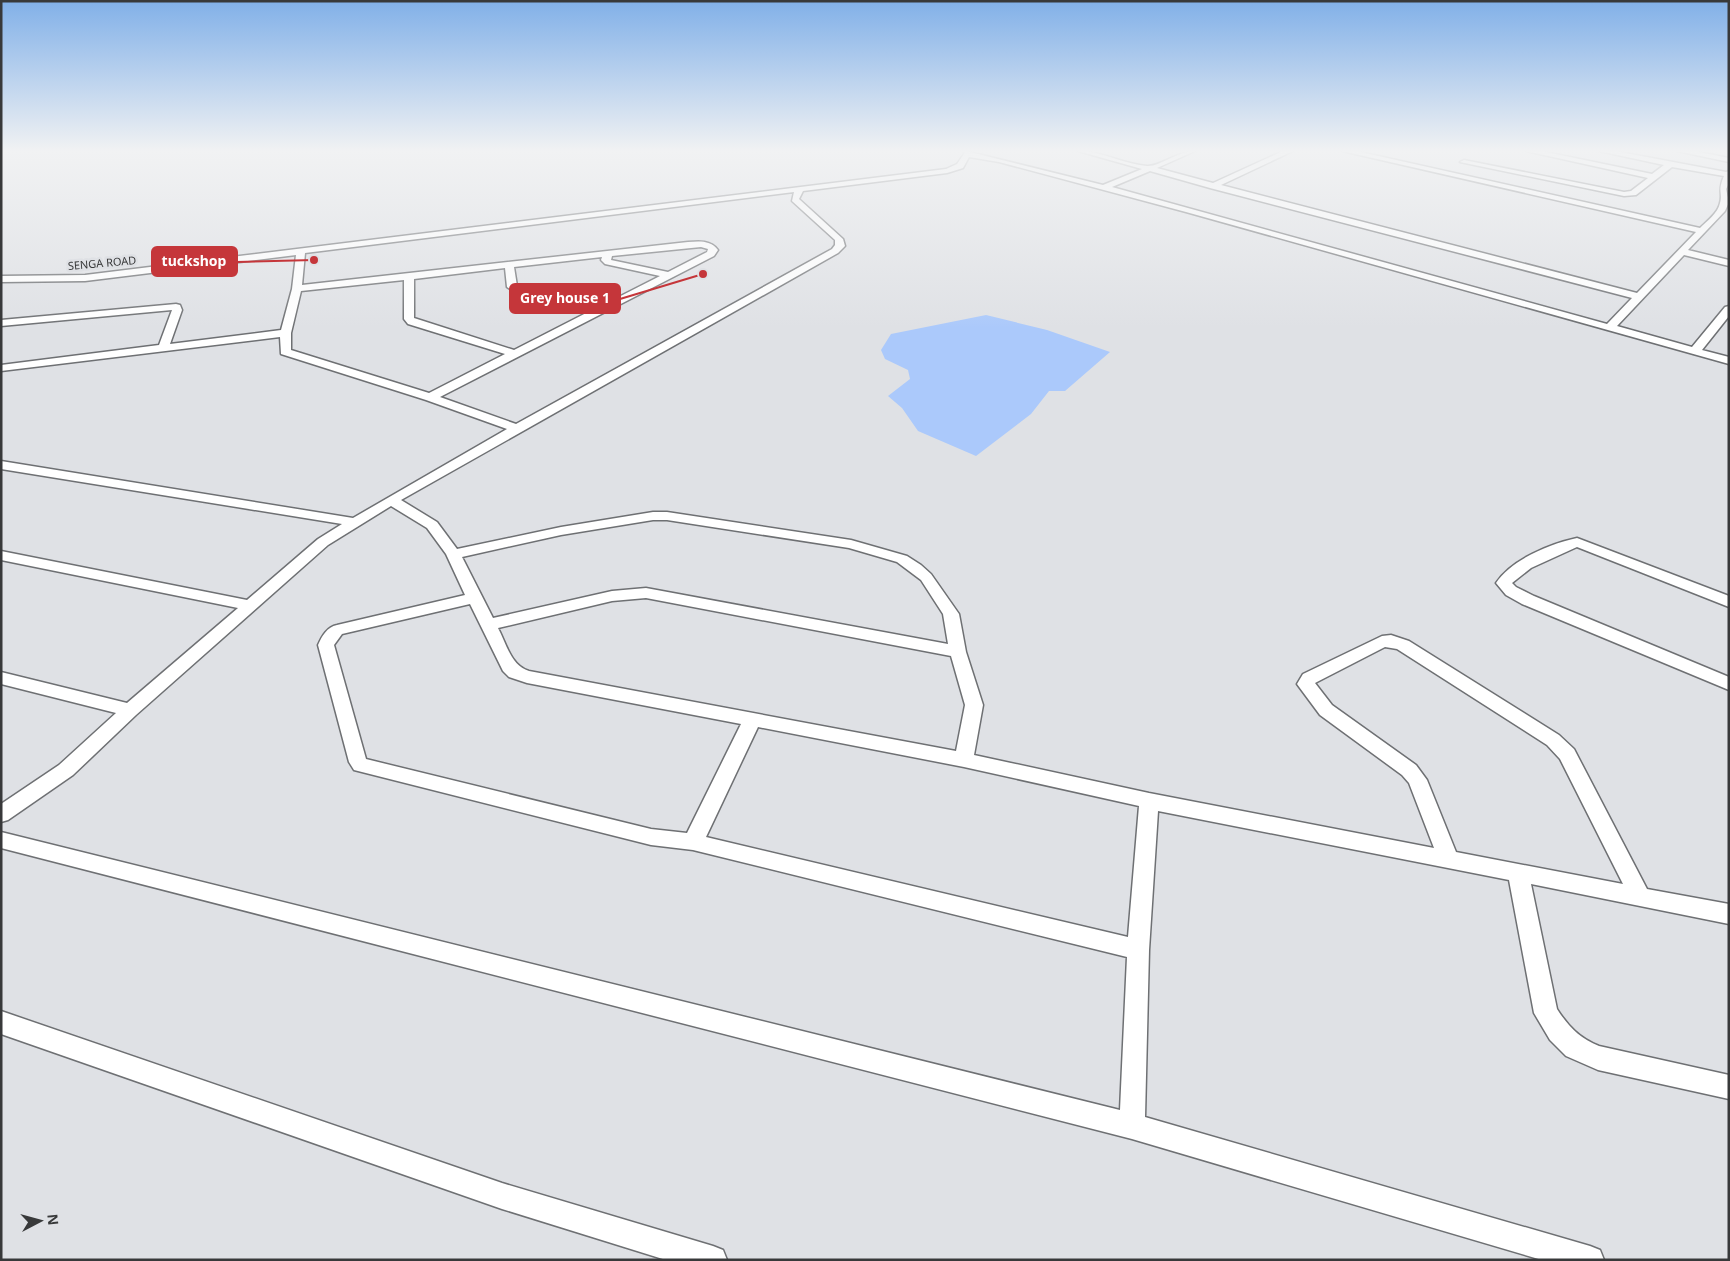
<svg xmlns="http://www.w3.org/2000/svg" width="1730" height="1261" viewBox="0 0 1730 1261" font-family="'Noto Sans',sans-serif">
  <rect width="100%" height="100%" fill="#dfe1e5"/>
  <polygon fill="#abc9fb" points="986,315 1047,330 1110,352 1065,391 1049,391 1031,414 976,456 918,431 902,408 888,396 910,379 908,370 885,359 881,350 891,334"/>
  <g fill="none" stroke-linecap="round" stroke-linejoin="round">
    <g stroke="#6e7073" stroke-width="3">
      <g id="minor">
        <path d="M966 151 1103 185 1142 169 1078 151C1102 151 1123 164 1147 166 1159 167 1178 151 1195 151L1157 168 1213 183 1283 151H1293L1221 185 1637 293 1696 232 1342 151H1356L1700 228C1707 221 1718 213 1720 203 1723 192 1717 192 1724 176L1672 167 1636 195 1624 196 1460 162 1464 160 1624 192 1631 191 1648 178 1526 151H1541L1652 174 1664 165 1599 151H1615L1726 172 1729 171V183L1726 189 1729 202 1725 211 1688 250 1729 260V266L1684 255 1617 326 1692 347 1725 307 1729 306V316L1702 350 1729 357V364L1186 212 999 162 969 157 963 168 947 173 803 191 799 199 843 239 845 246 838 253 401 500 437 522 457 549 561 527 653 512H667L851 540 907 556 921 565 931 574 959 614 966 652 983 705 974 755 1149 793 1434 848 1409 783 1402 775 1320 715 1297 684 1303 674 1382 636 1391 635 1409 641 1559 735 1574 749 1647 889 1729 904V924L1531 884 1557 1009C1568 1026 1579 1038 1599 1046L1729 1075V1099L1598 1070 1566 1056 1550 1040 1534 1013 1509 880 1158 811 1149 950 1145 1117 1590 1246 1600 1250 1604 1260H1542L1132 1139 1 848V832L1120 1110 1127 957 693 850 651 845 354 770 349 762 318 645C322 636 327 627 337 625L465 595 446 554 427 528 391 506 328 545 136 715 73 775 8 820 1 822V804L59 765 116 713 1 684V672L127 703 238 608 1 560V551L247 600 318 539 342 524 1 469V461L353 518 507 429 426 400 281 354 280 337 1 371V365L159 345 172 310 1 326V320L176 304 180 305 182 310 170 344 281 330 292 289 296 255 85 281 1 282V276L85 275 946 169 957 164ZM1150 171 1210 188 1632 298 1607 324 1112 187ZM794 192 792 201 835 240V245L832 249 516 424 440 397 714 256 718 250C711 240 699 241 688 242L302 285 305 253ZM701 247 708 249 707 252 668 272 611 260 612 256ZM602 257 601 260 605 264 660 276 601 306 517 286 514 267ZM505 268 507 287 513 291 592 310 514 350 414 318V279ZM404 280V319L408 324 505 354 429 393 291 350V333L301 291ZM653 520H667L849 548 897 562 921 580 943 614 948 644 646 588 612 591 493 618 462 557 561 535ZM646 598 951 656 965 705 956 751 529 671C511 666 506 643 498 628L612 601ZM470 604 503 671 509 677 527 683 741 724 687 833 651 829 366 759 334 645 342 634ZM1385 647 1397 649 1547 745 1560 759 1623 884 1456 852 1427 780 1416 765 1332 705 1315 683ZM758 727 964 767 1139 806 1128 937 706 837Z"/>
        <polygon points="1677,151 1694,151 1729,158 1729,162"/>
        <path d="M1577 538 1729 596V607L1577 547 1531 568 1512 583 1516 587 1534 596 1729 677V690L1522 604 1506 595 1496 583C1512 559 1550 544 1577 538Z"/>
        <polygon points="1,1011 502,1183 713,1246 723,1250 727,1260 666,1260 502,1209 1,1034"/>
      </g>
    </g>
    <use href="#minor" fill="#fff" fill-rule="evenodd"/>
  </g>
  <linearGradient id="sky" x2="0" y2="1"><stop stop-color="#81b0e8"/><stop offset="0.46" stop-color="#f1f2f3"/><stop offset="1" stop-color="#f1f2f3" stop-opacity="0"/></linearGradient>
  <rect width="1730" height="328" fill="url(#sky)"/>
  <g text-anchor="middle" stroke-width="5" stroke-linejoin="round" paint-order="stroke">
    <g font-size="11" fill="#38393a" stroke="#dfe1e5">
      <text transform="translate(102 263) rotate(-5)" y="4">SENGA ROAD</text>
    </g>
  </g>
  <path fill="none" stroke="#c5363a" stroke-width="2" d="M314 260L237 262M703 274L620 299"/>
  <g fill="#c5363a" stroke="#dfe1e5" stroke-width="2">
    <circle cx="314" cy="260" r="5"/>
    <circle cx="703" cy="274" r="5"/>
  </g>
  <g fill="#c5363a" stroke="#c5363a" stroke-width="2">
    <rect x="152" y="247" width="85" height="29" rx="5"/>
    <rect x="510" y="284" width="110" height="29" rx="5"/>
  </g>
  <g font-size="14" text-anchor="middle" font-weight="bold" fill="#fff">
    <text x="194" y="266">tuckshop</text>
    <text x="565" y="303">Grey house 1</text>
  </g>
  <rect width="1730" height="1261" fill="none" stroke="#38393a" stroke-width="5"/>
  <g transform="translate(40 1221) rotate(84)" stroke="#dfe1e5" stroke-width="4" paint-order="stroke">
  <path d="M0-4L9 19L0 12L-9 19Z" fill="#38393a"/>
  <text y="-8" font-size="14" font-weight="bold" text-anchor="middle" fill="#38393a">N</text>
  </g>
</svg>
